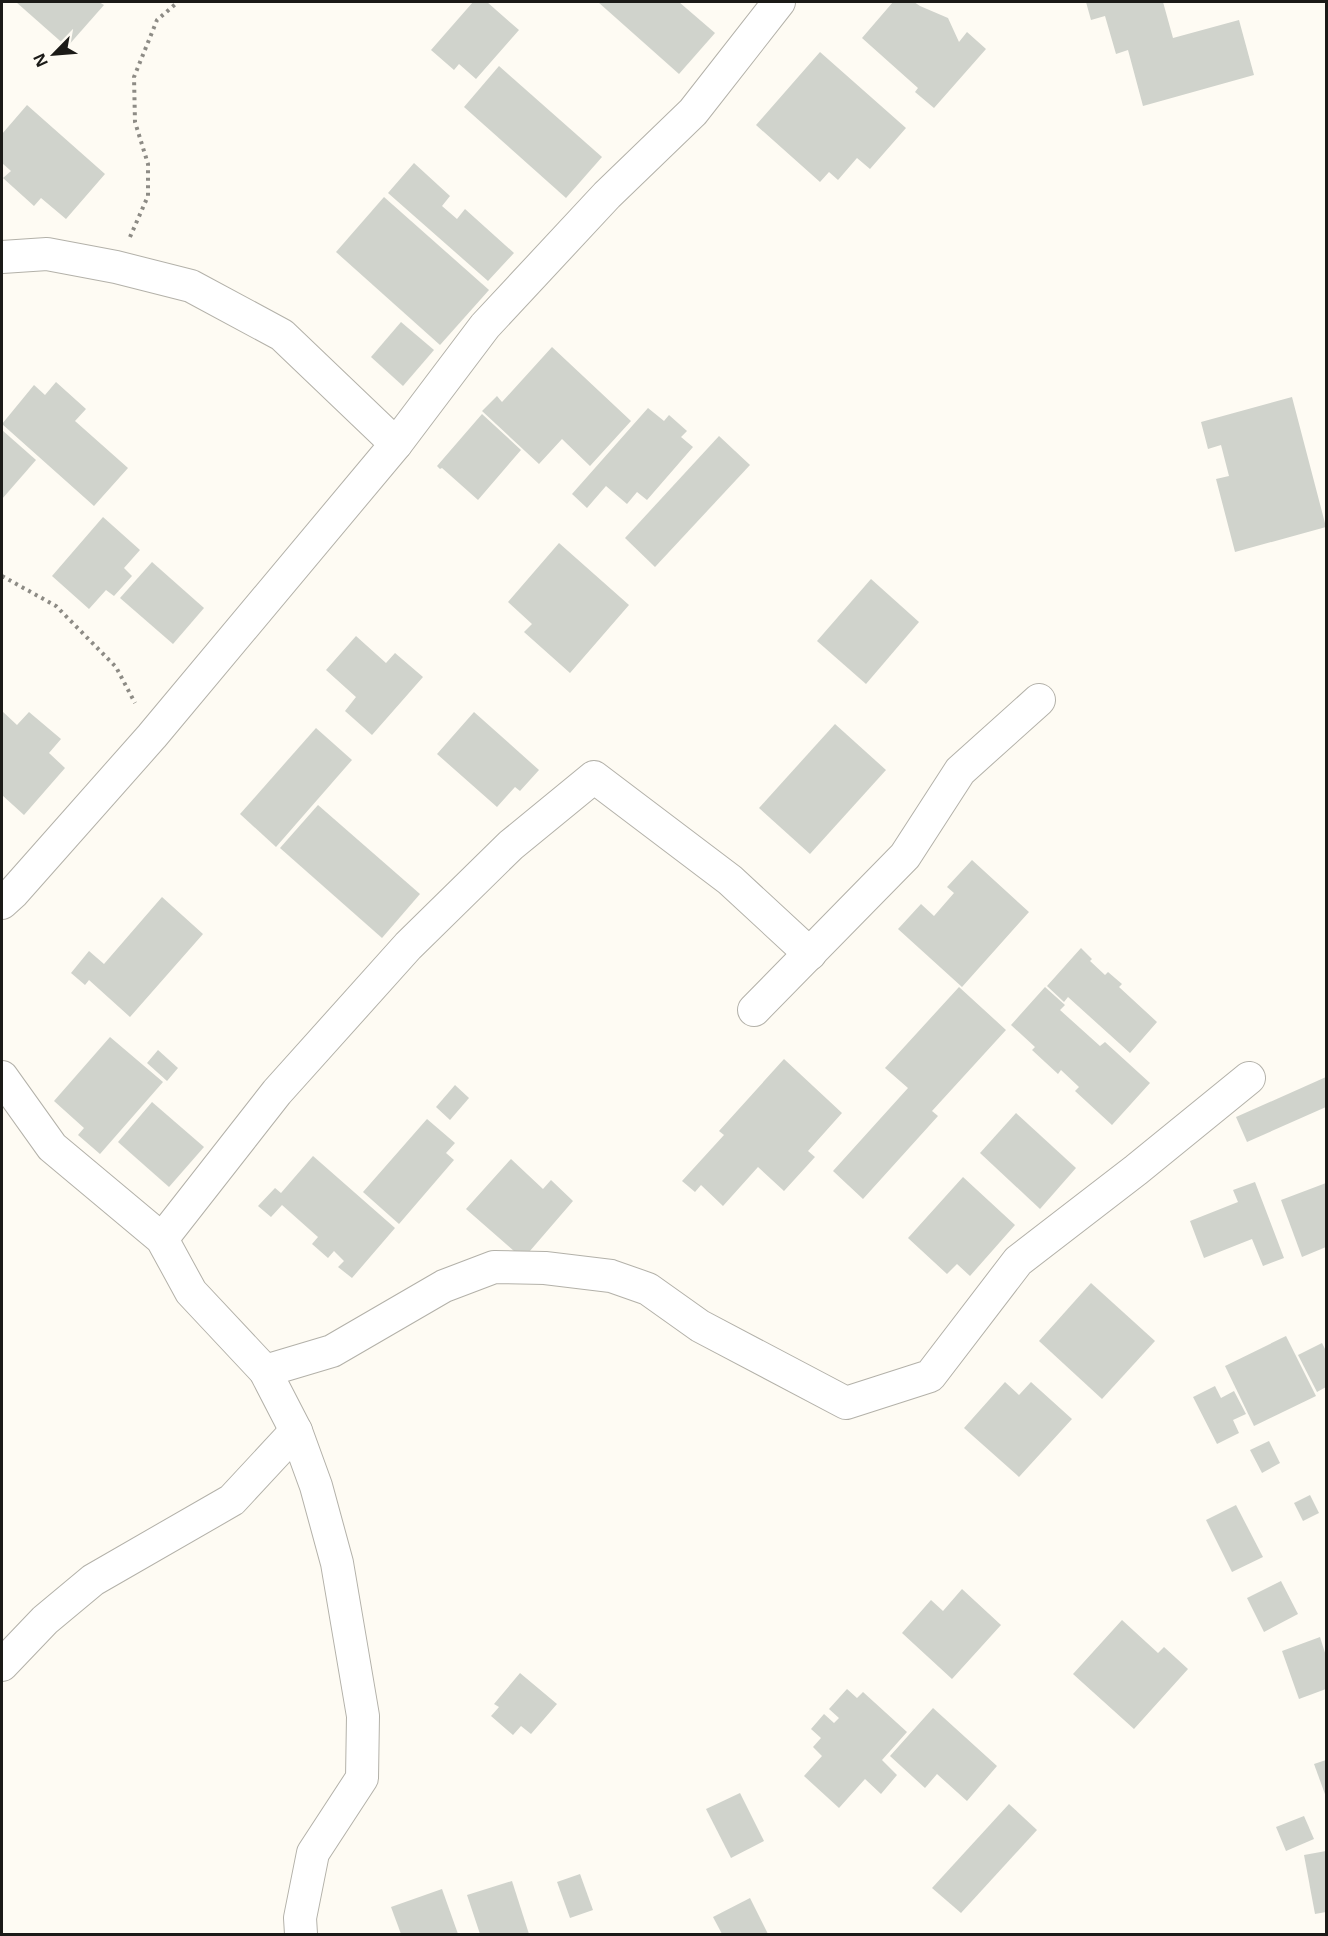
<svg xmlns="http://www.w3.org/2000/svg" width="1328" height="1936" viewBox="0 0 1328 1936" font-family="'Open Sans',sans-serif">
  <rect width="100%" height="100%" fill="#fefbf3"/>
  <g fill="#d0d3cc">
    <polygon points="16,2 99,2 104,5 67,47"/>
    <polygon points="473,2 487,2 519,30 476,79 459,64 454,70 431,50"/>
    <polygon points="598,2 679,2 715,33 679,74"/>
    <polygon points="893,2 914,2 920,6 948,18 959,42 967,32 986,49 934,108 915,92 918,88 862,38"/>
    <polygon points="1086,2 1163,2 1173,38 1239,20 1254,75 1143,106 1128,50 1116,54 1105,16 1091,20"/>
    <polygon points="820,52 906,128 870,169 857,158 838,180 829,172 820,182 756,125"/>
    <polygon points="499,66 602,157 566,198 464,107"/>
    <polygon points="27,105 105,174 66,219 41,198 34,206 3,178 11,171 2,163 2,134"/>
    <polygon points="414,163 450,196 442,206 457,219 465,209 514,253 488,281 388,193"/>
    <polygon points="384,197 489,290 440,345 336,252"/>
    <polygon points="401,322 434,350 403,386 371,357"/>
    <polygon points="552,347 631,421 590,466 562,439 539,464 482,411 497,396 502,402"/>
    <polygon points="56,382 86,409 75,421 128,468 94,506 2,424 34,385 45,395"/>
    <polygon points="1292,397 1326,527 1235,552 1216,479 1229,476 1221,445 1208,449 1201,422"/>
    <polygon points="648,408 664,421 669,415 687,431 681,437 693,447 647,500 637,492 627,504 606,486 587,508 572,494"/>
    <polygon points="482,414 521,450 478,500 442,468 440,469 437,466"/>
    <polygon points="2,430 36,460 2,499"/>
    <polygon points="719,436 750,465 655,567 625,538"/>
    <polygon points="103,517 140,550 124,568 132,576 114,596 106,590 89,609 52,576"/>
    <polygon points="559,543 629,605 570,673 524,632 532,624 508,602"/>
    <polygon points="152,562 204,608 173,644 120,598"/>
    <polygon points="871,579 919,622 866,684 817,641"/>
    <polygon points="356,636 386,663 395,653 423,677 372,735 345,711 356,697 326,670"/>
    <polygon points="2,711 17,725 29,712 61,739 49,753 65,768 24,815 2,795"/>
    <polygon points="474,712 539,770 520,791 515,787 497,807 437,754"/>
    <polygon points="835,724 886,770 810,854 759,808"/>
    <polygon points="316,728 352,760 276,847 240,814"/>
    <polygon points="318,805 420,894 382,938 280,848"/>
    <polygon points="972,860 1029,912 962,987 898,929 921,904 934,916 954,893 947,887"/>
    <polygon points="162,897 203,934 130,1017 89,980 85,985 71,973 89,951 104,964"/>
    <polygon points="1081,948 1092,959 1090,961 1105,975 1108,972 1122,984 1119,987 1157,1022 1130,1053 1068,997 1064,1002 1047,986"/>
    <polygon points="959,987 1006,1030 932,1111 938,1116 863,1199 833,1171 908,1088 885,1068"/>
    <polygon points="1045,987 1065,1005 1060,1010 1100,1046 1105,1042 1150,1083 1112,1125 1075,1091 1079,1087 1061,1070 1058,1074 1032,1050 1035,1047 1011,1025"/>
    <polygon points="110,1037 163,1082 100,1154 78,1135 84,1128 54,1101"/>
    <polygon points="158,1050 178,1068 167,1081 147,1063"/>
    <polygon points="784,1059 842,1113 808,1151 815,1157 784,1191 758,1167 723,1206 701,1185 695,1192 682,1181 724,1135 719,1131"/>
    <polygon points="1326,1077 1326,1107 1247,1142 1236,1117"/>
    <polygon points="455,1085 469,1098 450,1120 436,1107"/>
    <polygon points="152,1102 204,1147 169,1187 118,1142"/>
    <polygon points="1016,1113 1076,1168 1040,1209 980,1153"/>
    <polygon points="427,1119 455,1143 446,1153 454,1160 399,1224 363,1192"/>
    <polygon points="313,1156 395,1228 352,1278 338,1267 344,1261 334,1251 328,1258 312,1244 318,1237 282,1205 271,1217 258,1206 275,1188 281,1193"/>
    <polygon points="511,1159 543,1189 551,1180 573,1201 523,1259 466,1209"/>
    <polygon points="963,1177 1015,1225 970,1276 957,1264 947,1274 908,1238"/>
    <polygon points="1255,1182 1284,1258 1263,1266 1252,1239 1204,1258 1190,1221 1238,1202 1233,1190"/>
    <polygon points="1326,1183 1326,1247 1302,1257 1281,1200"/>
    <polygon points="1091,1283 1155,1341 1102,1399 1039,1341"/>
    <polygon points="1286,1336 1316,1396 1254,1426 1225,1366"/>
    <polygon points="1322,1343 1326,1351 1326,1387 1317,1392 1298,1355"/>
    <polygon points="1005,1382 1019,1395 1031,1382 1072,1419 1019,1477 964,1428"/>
    <polygon points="1215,1386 1221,1398 1234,1391 1246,1414 1233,1420 1239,1433 1217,1444 1193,1397"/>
    <polygon points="1269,1441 1280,1463 1262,1473 1250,1450"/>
    <polygon points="1310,1495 1319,1513 1303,1521 1294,1503"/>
    <polygon points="1236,1505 1263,1557 1232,1572 1206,1520"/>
    <polygon points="1281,1581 1298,1614 1264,1632 1247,1598"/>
    <polygon points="962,1589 1001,1625 952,1679 902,1633 931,1600 943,1611"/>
    <polygon points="1122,1620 1158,1653 1164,1647 1188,1669 1134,1729 1073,1674"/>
    <polygon points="1320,1637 1326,1656 1326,1689 1299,1699 1282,1651"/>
    <polygon points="520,1673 557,1704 531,1734 521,1726 513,1735 491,1716 499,1707 494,1704"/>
    <polygon points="847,1689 857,1698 863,1692 907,1732 882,1760 897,1775 881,1794 865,1779 839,1808 804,1776 822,1756 813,1747 821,1738 811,1729 824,1714 834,1723 839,1718 829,1709"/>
    <polygon points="933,1708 997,1766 967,1801 937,1774 925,1788 890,1756"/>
    <polygon points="1326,1760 1326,1797 1314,1764"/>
    <polygon points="740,1793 764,1841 731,1858 706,1809"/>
    <polygon points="1009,1804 1037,1830 961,1913 932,1888"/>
    <polygon points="1304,1816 1314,1839 1286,1851 1276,1827"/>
    <polygon points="1326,1851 1326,1912 1315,1914 1304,1855"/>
    <polygon points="580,1874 593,1910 570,1918 557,1882"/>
    <polygon points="512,1881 529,1934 480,1934 467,1895"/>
    <polygon points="442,1889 458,1934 401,1934 391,1907"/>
    <polygon points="750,1898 768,1934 722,1934 713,1917"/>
  </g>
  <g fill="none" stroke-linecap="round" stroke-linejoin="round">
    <g stroke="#b3b1a9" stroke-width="34">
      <g id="minor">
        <polyline points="2,257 47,254 116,267 191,286 282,335 396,444"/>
        <polyline points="2,903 13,893 152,736 396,444 485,326 607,195 693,112 779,2"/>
        <polyline points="754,1010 905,856 960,771 1039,700"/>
        <polyline points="2,1077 52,1147 162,1239 191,1292 265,1371 296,1431 316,1486 337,1563 363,1716 362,1778 313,1853 300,1918 301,1934"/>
        <polyline points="162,1239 277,1092 408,946 511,845 594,777 730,880 810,954"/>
        <polyline points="265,1371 332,1351 444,1286 494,1267 545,1268 611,1276 648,1289 700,1326 846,1403 930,1376 1018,1261 1136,1170 1249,1078"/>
        <polyline points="2,1665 45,1620 93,1580 232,1500 296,1431"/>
      </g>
    </g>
    <g stroke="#8d8b85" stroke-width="4" stroke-dasharray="3 4.5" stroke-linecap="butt">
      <polyline points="130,237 148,196 148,164 135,122 134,77 157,20 178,2"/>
      <polyline points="2,576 56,606 116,667 135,703"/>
    </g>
    <use href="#minor" stroke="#fff" stroke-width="32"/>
  </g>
  <rect width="1328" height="1936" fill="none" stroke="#1b1a17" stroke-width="6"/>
  <g transform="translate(54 54) rotate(245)" stroke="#fefbf3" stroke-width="4.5" paint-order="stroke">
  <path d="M0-4.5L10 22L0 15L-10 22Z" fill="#1b1a17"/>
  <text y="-9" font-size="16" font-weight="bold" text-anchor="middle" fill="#1b1a17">N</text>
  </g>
</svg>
